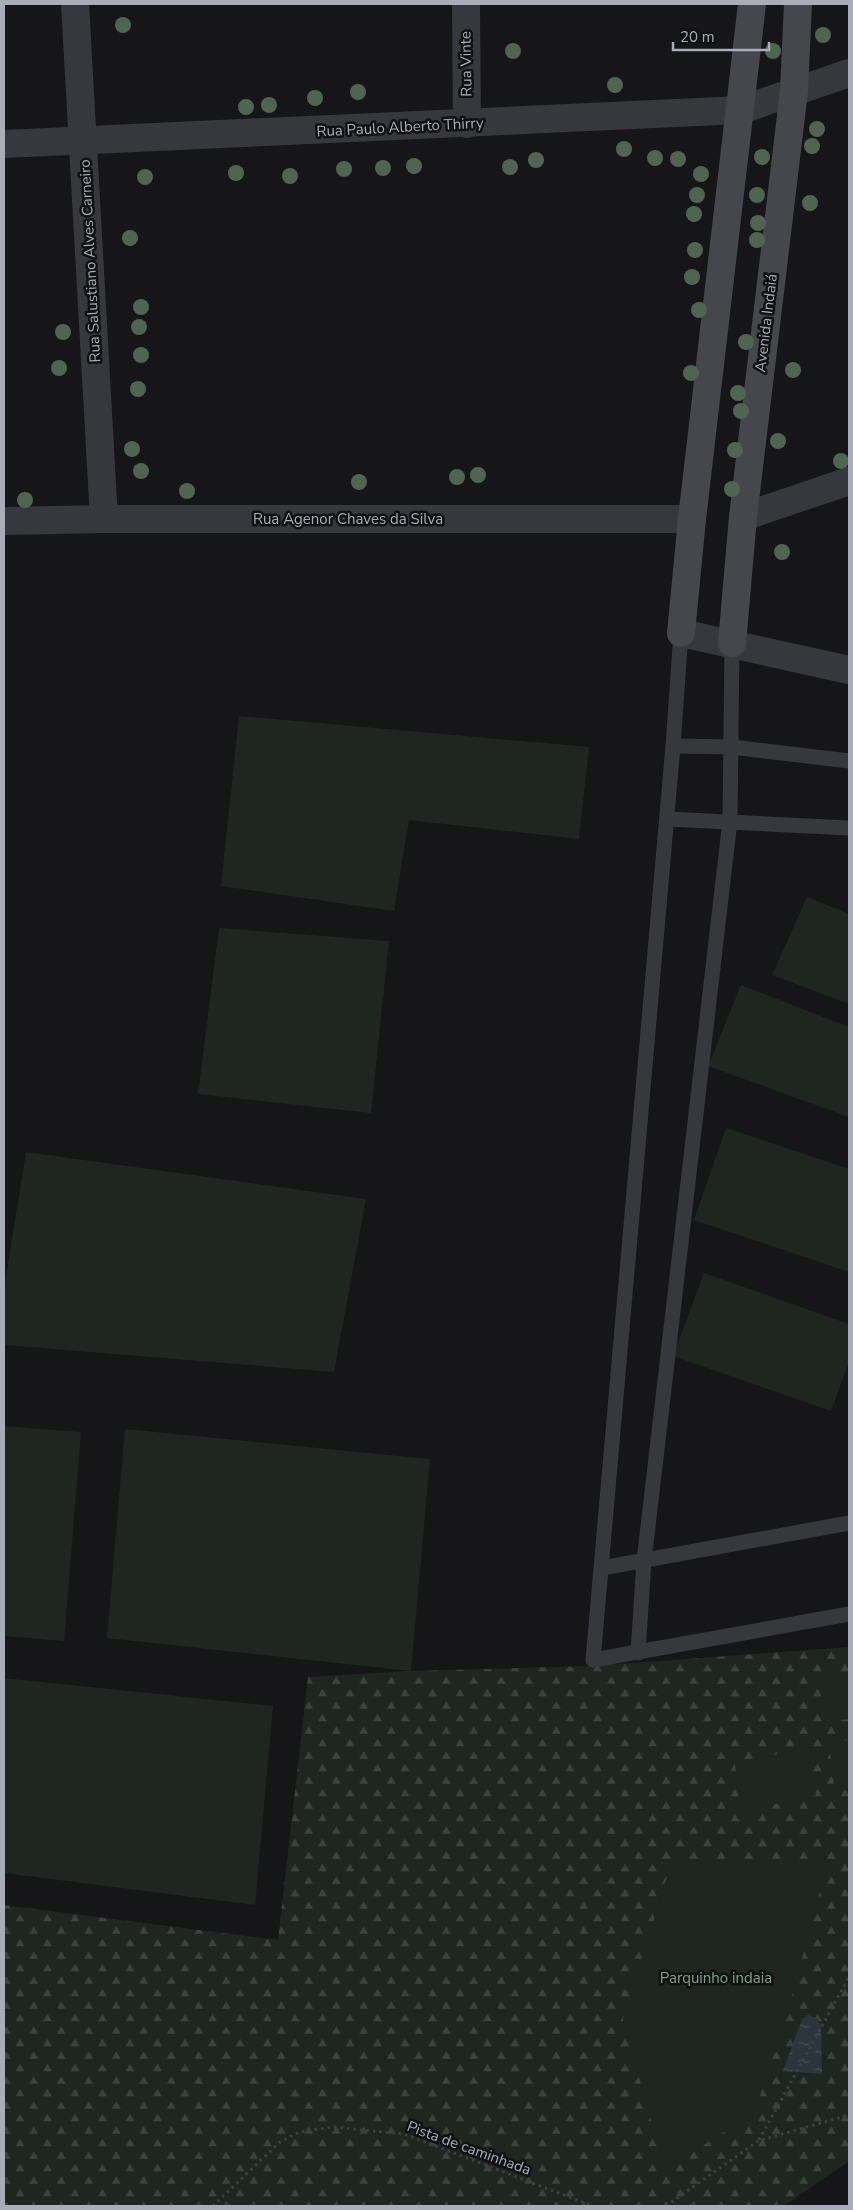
<svg xmlns="http://www.w3.org/2000/svg" width="853" height="2210" viewBox="0 0 853 2210" font-family="'Nunito Sans',sans-serif">
  <defs>
    <pattern id="forest-firs" width="22" height="20" patternUnits="userSpaceOnUse" patternTransform="scale(1.25)"><rect width="22" height="20" fill="#1e261f"/><path d="M5 1l3.5 6h-7zM16 11l3.5 6h-7z" fill="#3c433d"/></pattern>
    <pattern id="water-ripples" width="26" height="14" patternUnits="userSpaceOnUse" patternTransform="scale(1.25)"><rect width="26" height="14" fill="#2c353c"/><path d="M2 4q2-2 4 0t4 0M15 11q2-2 4 0t4 0" fill="none" stroke="#485056"/></pattern>
  </defs>
  <rect width="100%" height="100%" fill="#161618"/>
  <polygon fill="url(#forest-firs)" points="849,1647 849,2161 784,2206 4,2206 4,1905 278,1940 308,1677 411,1671 592,1666"/>
  <g fill="#1e261f">
    <polygon points="239,716 589,747 579,839 409,820 394,911 221,886"/>
    <polygon points="807,897 849,914 849,1004 772,975"/>
    <polygon points="219,928 389,941 371,1113 198,1094"/>
    <polygon points="741,985 849,1027 849,1117 708,1066"/>
    <polygon points="726,1128 849,1169 849,1272 694,1220"/>
    <polygon points="26,1152 366,1199 334,1372 4,1345 4,1289"/>
    <polygon points="704,1273 849,1324 849,1362 831,1411 673,1356"/>
    <polygon points="4,1426 81,1432 64,1641 4,1636"/>
    <polygon points="125,1429 430,1459 411,1671 107,1638"/>
    <polygon points="849,1672 849,1719 825,1722 819,1679"/>
    <polygon points="4,1678 273,1706 255,1905 4,1873"/>
    <polygon points="849,1740 849,1789 835,1792 829,1743"/>
    <polygon points="809,1746 816,1795 740,1812 735,1765"/>
    <polygon points="828,1860 791,2000 755,2111 665,2171 623,2019 671,1864"/>
  </g>
  <polygon fill="url(#water-ripples)" points="808,2015 817,2018 821,2026 822,2074 783,2071 802,2019"/>
  <g fill="none" stroke-linecap="round" stroke-linejoin="round">
    <g stroke="#3d3f44" stroke-width="3" stroke-dasharray="2.5 4" stroke-linecap="butt">
      <polyline points="759,2140 849,1977"/>
      <polyline points="213,2206 280,2142 299,2132 333,2127 404,2134 593,2206"/>
      <polyline points="666,2206 758,2141 849,2115"/>
    </g>
    <g stroke="#37383d" stroke-width="15">
      <polyline points="681,633 673,746 593,1660 849,1614"/>
      <polyline points="673,746 732,747 849,761"/>
      <polyline points="667,819 849,828"/>
      <polyline points="602,1568 849,1523"/>
      <polyline points="638,1653 644,1561 730,821 732,643"/>
    </g>
    <g stroke="#37383d" stroke-width="28">
      <polyline points="75,4 104,519"/>
      <polyline points="466,4 467,124"/>
      <polyline points="4,144 741,110 849,73"/>
      <polyline points="743,517 849,481"/>
      <polyline points="4,521 104,519 692,519"/>
      <polyline points="681,633 849,670"/>
    </g>
    <g stroke="#45474d" stroke-width="28">
      <polyline points="681,633 692,519 752,4"/>
      <polyline points="732,643 743,517 794,91 798,4"/>
    </g>
  </g>
  <g fill="#506452">
    <circle cx="123" cy="25" r="8"/>
    <circle cx="823" cy="35" r="8"/>
    <circle cx="513" cy="51" r="8"/>
    <circle cx="773" cy="51" r="8"/>
    <circle cx="615" cy="85" r="8"/>
    <circle cx="358" cy="92" r="8"/>
    <circle cx="315" cy="98" r="8"/>
    <circle cx="269" cy="105" r="8"/>
    <circle cx="246" cy="107" r="8"/>
    <circle cx="817" cy="129" r="8"/>
    <circle cx="812" cy="146" r="8"/>
    <circle cx="624" cy="149" r="8"/>
    <circle cx="762" cy="157" r="8"/>
    <circle cx="655" cy="158" r="8"/>
    <circle cx="678" cy="159" r="8"/>
    <circle cx="536" cy="160" r="8"/>
    <circle cx="414" cy="166" r="8"/>
    <circle cx="510" cy="167" r="8"/>
    <circle cx="383" cy="168" r="8"/>
    <circle cx="344" cy="169" r="8"/>
    <circle cx="236" cy="173" r="8"/>
    <circle cx="701" cy="174" r="8"/>
    <circle cx="290" cy="176" r="8"/>
    <circle cx="145" cy="177" r="8"/>
    <circle cx="697" cy="195" r="8"/>
    <circle cx="757" cy="195" r="8"/>
    <circle cx="810" cy="203" r="8"/>
    <circle cx="694" cy="214" r="8"/>
    <circle cx="758" cy="223" r="8"/>
    <circle cx="130" cy="238" r="8"/>
    <circle cx="757" cy="240" r="8"/>
    <circle cx="695" cy="250" r="8"/>
    <circle cx="692" cy="277" r="8"/>
    <circle cx="141" cy="307" r="8"/>
    <circle cx="699" cy="310" r="8"/>
    <circle cx="139" cy="327" r="8"/>
    <circle cx="63" cy="332" r="8"/>
    <circle cx="746" cy="342" r="8"/>
    <circle cx="141" cy="355" r="8"/>
    <circle cx="59" cy="368" r="8"/>
    <circle cx="793" cy="370" r="8"/>
    <circle cx="691" cy="373" r="8"/>
    <circle cx="138" cy="389" r="8"/>
    <circle cx="738" cy="393" r="8"/>
    <circle cx="741" cy="411" r="8"/>
    <circle cx="778" cy="441" r="8"/>
    <circle cx="132" cy="449" r="8"/>
    <circle cx="735" cy="450" r="8"/>
    <circle cx="841" cy="461" r="8"/>
    <circle cx="141" cy="471" r="8"/>
    <circle cx="478" cy="475" r="8"/>
    <circle cx="457" cy="477" r="8"/>
    <circle cx="359" cy="482" r="8"/>
    <circle cx="732" cy="489" r="8"/>
    <circle cx="187" cy="491" r="8"/>
    <circle cx="25" cy="500" r="8"/>
    <circle cx="782" cy="552" r="8"/>
  </g>
  <g text-anchor="middle" stroke-width="5" stroke-linejoin="round" paint-order="stroke">
    <g font-size="15" fill="#a8adb8" stroke="#111113">
      <text transform="translate(466 64) rotate(-91)" y="5">Rua Vinte</text>
      <text transform="translate(400 127) rotate(-3)" y="5">Rua Paulo Alberto Thirry</text>
      <text transform="translate(90 261) rotate(-93)" y="5">Rua Salustiano Alves Carneiro</text>
      <text transform="translate(766 323) rotate(-83)" y="5">Avenida Indaiá</text>
      <text x="348" y="524">Rua Agenor Chaves da Silva</text>
      <text transform="translate(469 2148) rotate(20)" y="5">Pista de caminhada</text>
    </g>
    <g font-size="15" fill="#7fa381" stroke="#111113">
      <text x="716" y="1983">Parquinho indaia</text>
    </g>
  </g>
  <rect width="853" height="2210" fill="none" stroke="#a8adb8" stroke-width="10"/>
  <path d="M673 42v8h96v-8" fill="none" stroke="#a8adb8" stroke-width="2.5"/>
  <text x="680" y="42" font-size="15" fill="#a8adb8" stroke="#111113" stroke-width="4" paint-order="stroke">20 m</text>
</svg>
